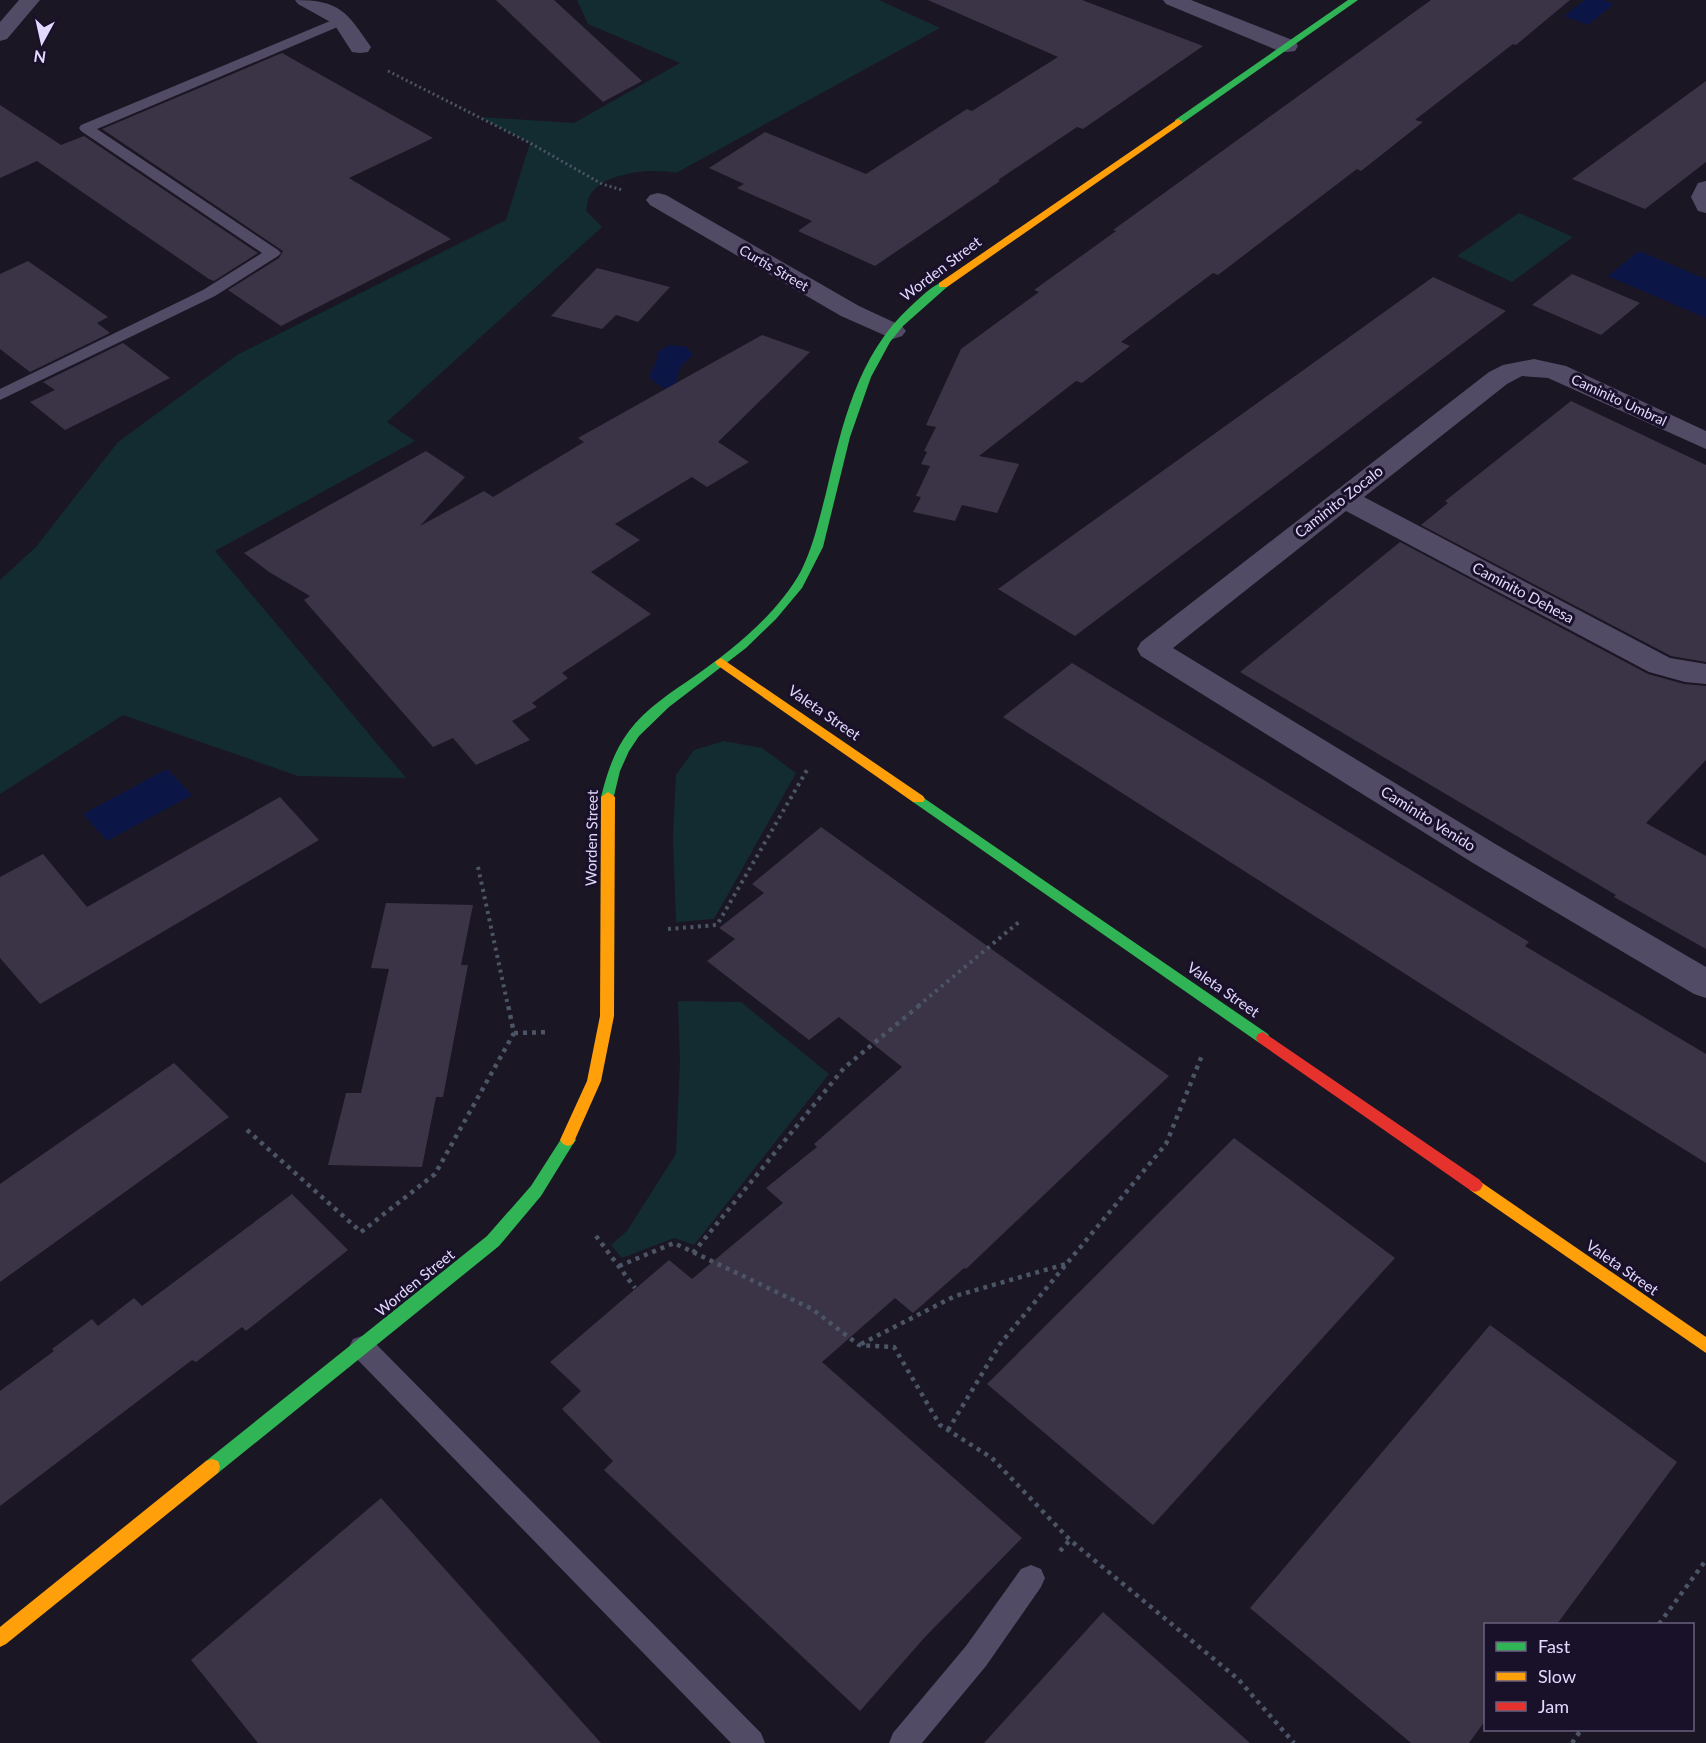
<svg xmlns="http://www.w3.org/2000/svg" width="1706" height="1743" viewBox="0 0 1706 1743" font-family="Lato,sans-serif">
  <rect width="100%" height="100%" fill="#1b1624"/>
  <g fill="#132c32">
    <path d="M577 0H879L940 28 676 173C652 168 602 172 589 197 587 201 587 207 586 211L602 227 387 422 415 441 215 551 406 778 298 776 123 715 0 794V580L36 547 118 442 237 355 506 220 530 143 480 117 574 123 680 63 588 24Z"/>
    <polygon points="1519,213 1573,237 1512,282 1457,256"/>
    <polygon points="724,741 762,748 796,773 714,919 676,922 673,836 676,775 694,750"/>
    <polygon points="678,1001 741,1002 829,1074 694,1245 674,1238 622,1258 611,1245 627,1231 676,1154 680,1062"/>
  </g>
  <g fill="#0b1647">
    <polygon points="1585,0 1602,0 1614,4 1588,25 1564,16"/>
    <polygon points="1639,251 1706,279 1706,318 1608,276"/>
    <path d="M669 345 687 347 693 355 681 366 676 381 679 383 669 390C664 388 652 382 649 376L657 360 658 352Z"/>
    <polygon points="167,769 192,795 107,841 83,814"/>
  </g>
  <g fill="#3a3446">
    <polygon points="496,0 554,0 642,81 603,102"/>
    <polygon points="928,0 1082,0 1203,46 1083,129 1077,127 998,180 1000,181 875,266 798,231 812,221 737,188 744,184 709,168 765,132 866,174 967,109 972,111 1058,57"/>
    <polygon points="1431,0 1570,0 1516,45 1513,44 1415,120 1423,122 1361,171 1357,169 1218,275 1213,273 1121,342 1130,346 1082,383 1076,381 979,456 1019,464 997,513 962,505 955,521 913,512 921,497 916,496 930,466 921,464 927,452 924,451 936,427 926,425 961,349 1039,292 1034,290 1116,231 1113,230"/>
    <polygon points="282,53 433,138 349,178 451,239 281,326 228,290 279,258 283,251 102,129"/>
    <polygon points="1706,81 1706,162 1645,209 1572,179"/>
    <polygon points="0,105 61,145 84,136 258,253 214,281 209,279 37,161 0,178"/>
    <polygon points="28,261 108,317 97,323 110,333 30,372 0,349 0,274"/>
    <polygon points="597,268 670,287 638,322 616,315 602,329 551,316"/>
    <polygon points="1572,274 1640,303 1601,335 1532,305"/>
    <polygon points="1433,277 1506,311 1075,636 998,589"/>
    <polygon points="762,335 810,352 718,442 749,462 707,487 692,477 615,524 640,540 591,572 651,614 562,673 568,678 532,703 537,707 512,721 530,740 476,765 453,738 433,747 304,600 310,596 269,572 244,553 426,451 465,477 420,526 484,491 493,497 584,442 578,438"/>
    <polygon points="123,343 170,378 65,430 30,402 55,390 43,382"/>
    <polygon points="1571,401 1706,465 1706,662 1671,656 1421,525 1448,503 1445,501"/>
    <polygon points="1400,542 1648,674 1684,684 1706,686 1706,760 1646,823 1706,856 1706,949 1614,897 1616,895 1240,672"/>
    <polygon points="1072,663 1529,942 1525,946 1706,1054 1706,1163 1490,1028 1003,717"/>
    <polygon points="280,797 319,840 40,1004 0,958 0,877 43,854 87,907"/>
    <polygon points="821,827 1169,1076 966,1269 964,1268 913,1313 895,1298 822,1362 1022,1538 925,1637 860,1711 604,1470 613,1461 562,1409 581,1391 550,1362 669,1260 692,1279 783,1203 766,1188 817,1147 814,1144 902,1067 839,1017 809,1040 707,961 735,939 719,928 764,893 752,884"/>
    <polygon points="386,903 473,905 461,965 468,965 443,1097 436,1097 422,1167 328,1165 346,1093 361,1093 389,969 371,968"/>
    <polygon points="174,1063 229,1117 0,1282 0,1184"/>
    <polygon points="1234,1138 1395,1258 1153,1525 987,1384"/>
    <polygon points="292,1194 348,1250 246,1331 242,1327 196,1362 192,1360 0,1506 0,1391 54,1351 52,1349 92,1319 98,1326 134,1298 142,1306"/>
    <polygon points="1490,1325 1677,1462 1557,1624 1485,1624 1485,1721 1469,1743 1411,1743 1250,1608"/>
    <polygon points="381,1498 601,1743 258,1743 191,1660"/>
    <polygon points="1103,1612 1250,1743 984,1743"/>
  </g>
  <g fill="none" stroke-linecap="round" stroke-linejoin="round">
    <polyline stroke="#4b5566" stroke-width="3" stroke-dasharray="2 3" stroke-linecap="butt" points="388,71 530,143 602,184 622,190"/>
    <g stroke="#4b5566" stroke-width="4" stroke-dasharray="3 4.5" stroke-linecap="butt">
      <polyline points="478,867 508,1006"/>
      <polyline points="668,929 717,925 807,770"/>
      <polyline points="918,1006 1019,922"/>
    </g>
    <g stroke="#4b5566" stroke-width="4.5" stroke-dasharray="4 5" stroke-linecap="butt">
      <polyline points="514,1033 550,1032"/>
      <polyline points="247,1130 361,1232 435,1174 514,1033 508,1005"/>
      <polyline points="596,1236 635,1288"/>
      <polyline points="693,1253 844,1068 920,1005"/>
      <polyline points="619,1266 674,1243 812,1309 859,1345 894,1347 940,1425 992,1458 1070,1540 1238,1679 1294,1743"/>
      <polyline points="861,1344 955,1296 1066,1264"/>
      <polyline points="948,1430 1000,1344 1166,1144 1203,1053"/>
      <polyline points="1060,1551 1070,1540"/>
      <polyline points="1659,1624 1706,1560"/>
      <polyline points="1572,1743 1581,1730"/>
    </g>
    <g fill="#514b65" fill-rule="evenodd">
      <polygon points="342,16 347,17 349,20 347,23 97,129 278,250 281,253 278,256 215,296 0,400 0,389 203,290 262,253 81,131 79,128 81,125"/>
      <polygon points="362,1336 371,1339 761,1733 765,1743 731,1743 353,1355 349,1347 353,1339"/>
      <polygon points="1031,1565 1041,1569 1045,1578 1041,1587 986,1666 922,1743 889,1743 893,1733 966,1646 1021,1569"/>
    </g>
    <g fill="#514b65" fill-rule="evenodd">
      <polygon points="19,0 40,0 7,39 0,41 0,22"/>
      <path d="M295 0C340 0 347 12 371 47L368 52 360 53 352 52 334 24 298 4Z"/>
      <polygon points="1163,0 1191,0 1295,41 1298,46 1295,51 1287,52 1279,51 1166,4"/>
      <polygon points="1706,181 1706,213 1698,211 1691,197 1698,183"/>
      <polygon points="658,193 666,195 859,306 902,326 906,331 902,336 893,339 841,316 650,205 646,200 650,195"/>
      <polygon points="1534,359 1566,366 1706,431 1706,449 1548,378 1522,376 1507,384 1364,497 1670,658 1706,664 1706,684 1685,682 1649,672 1346,511 1173,648 1497,845 1706,967 1706,998 1694,994 1473,863 1141,656 1137,649 1141,642 1489,372 1503,365"/>
    </g>
    <g fill="#30b455" fill-rule="evenodd">
      <polygon points="1348,0 1358,0 1181,124 1175,124 1175,120"/>
      <path d="M943 282 947 283V287L903 326 890 342 871 377 850 437 823 547 802 588 776 619 746 648 669 707 639 736 629 751 620 771 613 800H603L601 797C607 773 614 751 629 731 646 708 672 692 695 676 734 649 778 613 801 571 813 547 819 520 826 493 842 426 857 355 911 306 920 298 931 286 943 282Z"/>
      <polygon points="918,794 1268,1034 1270,1038 1268,1042 1263,1044 1258,1042 913,802 911,799 913,796"/>
      <polygon points="568,1134 573,1136 576,1140 573,1144 541,1196 499,1246 218,1473 212,1475 206,1473 204,1467 206,1461 487,1236 531,1186 563,1136"/>
    </g>
    <g fill="#ff9f0a" fill-rule="evenodd">
      <polygon points="1178,119 1183,122 1181,124 947,287 939,287 939,283"/>
      <polygon points="721,658 923,796 925,799 923,802 913,802 717,665 715,662"/>
      <polygon points="608,792 615,797 614,1016 601,1081 573,1144 568,1146 563,1144 560,1140 587,1081 600,1016 601,797"/>
      <polygon points="1475,1178 1706,1337 1706,1353 1470,1190 1467,1185 1470,1180"/>
      <polygon points="212,1459 218,1461 220,1467 218,1473 6,1644 0,1647 0,1627 206,1461"/>
    </g>
    <polygon fill="#e5322d" fill-rule="evenodd" points="1263,1032 1480,1180 1483,1185 1480,1190 1475,1192 1470,1190 1258,1042 1256,1038 1258,1034"/>
  </g>
  <g text-anchor="middle" stroke-width="6" stroke-linejoin="round" paint-order="stroke">
    <g font-size="14" fill="#e3d9ff" stroke="#19102a">
      <text transform="translate(774 268) rotate(30)" y="5">Curtis Street</text>
      <text transform="translate(1619 400) rotate(25)" y="5">Caminito Umbral</text>
    </g>
    <g font-size="15" fill="#e3d9ff" stroke="#19102a">
      <text transform="translate(941 269) rotate(-37)" y="5">Worden Street</text>
      <text transform="translate(1339 502) rotate(-38)" y="5">Caminito Zocalo</text>
      <text transform="translate(1523 593) rotate(28)" y="5">Caminito Dehesa</text>
      <text transform="translate(824 713) rotate(35)" y="5">Valeta Street</text>
      <text transform="translate(1428 819) rotate(32)" y="5">Caminito Venido</text>
      <text transform="translate(592 838) rotate(-89)" y="5">Worden Street</text>
      <text transform="translate(1223 990) rotate(35)" y="5">Valeta Street</text>
      <text transform="translate(1622 1268) rotate(35)" y="5">Valeta Street</text>
      <text transform="translate(415 1283) rotate(-39)" y="5">Worden Street</text>
    </g>
  </g>
  <rect x="1484" y="1623" width="210" height="108" fill="#19102a" stroke="#6a607f" stroke-width="1.5"/>
  <rect x="1496" y="1642" width="30" height="9" fill="#30b455" stroke="#6a607f" stroke-width="1.5"/>
  <text x="1538" y="1653" font-size="18" fill="#e3d9ff">Fast</text>
  <rect x="1496" y="1672" width="30" height="9" fill="#ff9f0a" stroke="#6a607f" stroke-width="1.5"/>
  <text x="1538" y="1683" font-size="18" fill="#e3d9ff">Slow</text>
  <rect x="1496" y="1702" width="30" height="9" fill="#e5322d" stroke="#6a607f" stroke-width="1.5"/>
  <text x="1538" y="1713" font-size="18" fill="#e3d9ff">Jam</text>
  <g transform="translate(42 42) rotate(188)" stroke="#19102a" stroke-width="4.5" paint-order="stroke">
  <path d="M0-4.5L10 22L0 15L-10 22Z" fill="#e3d9ff"/>
  <text y="-9" font-size="16" font-weight="bold" text-anchor="middle" fill="#e3d9ff">N</text>
  </g>
</svg>
